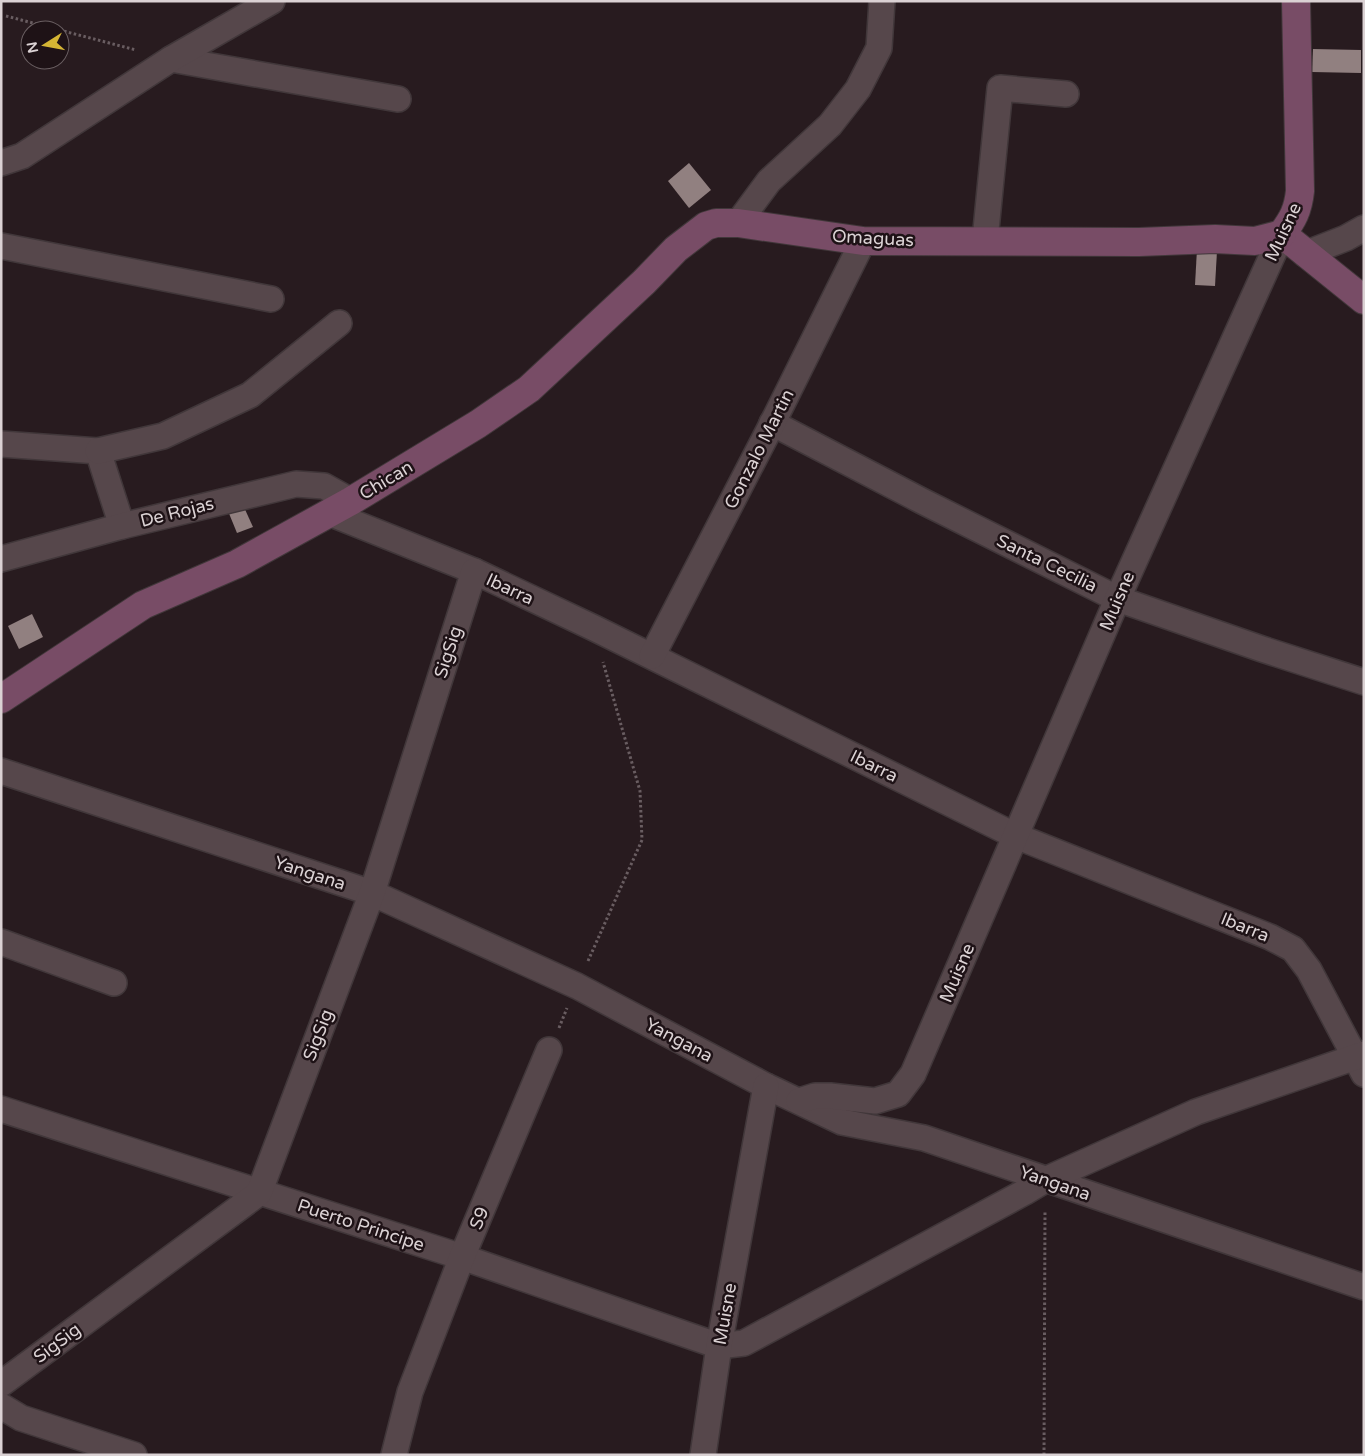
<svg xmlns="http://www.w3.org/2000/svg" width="1365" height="1456" viewBox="0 0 1365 1456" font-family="'Varela Round',sans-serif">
  <rect width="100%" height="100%" fill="#281b1f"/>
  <g fill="#918080">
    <polygon points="1313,49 1361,50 1361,73 1312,72"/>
    <polygon points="689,163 711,190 689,208 668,181"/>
    <polygon points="1197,249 1217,251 1215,286 1195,285"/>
    <polygon points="243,505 253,527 237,533 228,511"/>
    <polygon points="32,614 43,637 19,649 8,626"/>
  </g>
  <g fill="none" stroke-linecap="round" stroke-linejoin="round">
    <g stroke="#41373a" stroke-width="28">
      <g id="street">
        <polyline points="171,59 398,99"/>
        <polyline points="1,163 22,156 171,59 272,1"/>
        <polyline points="738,223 769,181 830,125 858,89 879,48 882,1"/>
        <polyline points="985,240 1000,88 1066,94"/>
        <polyline points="1,246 271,299"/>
        <polyline points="1305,254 1346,238 1364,228"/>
        <polyline points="772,423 922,501 1118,599 1262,649 1364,682"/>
        <polyline points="1,444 98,451 122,526"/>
        <polyline points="98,451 163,436 250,395 339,323"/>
        <polyline points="329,513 474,571 594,628 1016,836 1270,937 1293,949 1309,970 1364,1074"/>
        <polyline points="1,559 122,526 296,484 324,486 351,501"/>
        <polyline points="652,656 769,430 863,241"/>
        <polyline points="1,771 372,893 577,986 766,1086 842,1122 924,1138 1364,1287"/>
        <polyline points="1,942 114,983"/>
        <polyline points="799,1101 815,1096 830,1096 875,1101 898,1094 913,1074 1120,593 1282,234"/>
        <polyline points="1,1109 462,1257 719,1346 744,1343 1025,1192 1045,1180 1196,1112 1364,1054"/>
        <polyline points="1,1384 259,1193 372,893 474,571"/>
        <polyline points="1,1406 21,1418 134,1455"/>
        <polyline points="394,1455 410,1392 462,1257 549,1050"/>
        <polyline points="703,1455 719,1346 766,1086"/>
      </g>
    </g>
    <g stroke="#41373a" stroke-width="30">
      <g id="secondary">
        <path d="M1282 234C1293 219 1298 210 1300 191L1296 1"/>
        <polyline points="1282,234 1364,300"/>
        <polyline points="1,699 143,605 237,564 351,501 478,424 529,389 644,282 676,249 706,226 716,223 738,223 863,241 1139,242 1215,239 1255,241 1282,234"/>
      </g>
    </g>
    <g stroke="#695d61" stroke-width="3" stroke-dasharray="2.5 2.5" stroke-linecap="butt">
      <polyline points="6,16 136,50"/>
      <polyline points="588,961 642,840 640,791 603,662"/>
      <polyline points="559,1028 567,1008"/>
      <polyline points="1044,1455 1045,1210"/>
    </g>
    <use href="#street" stroke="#56474b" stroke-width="25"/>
    <use href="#secondary" stroke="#784c66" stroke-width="28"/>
  </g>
  <g text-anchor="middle" stroke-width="5" stroke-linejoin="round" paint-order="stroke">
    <g font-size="18" fill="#dbd2d4" stroke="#1e1216">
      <text transform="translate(1283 232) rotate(-65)" y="6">Muisne</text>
      <text transform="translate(873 238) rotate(3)" y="6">Omaguas</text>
      <text transform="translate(759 449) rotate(-63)" y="6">Gonzalo Martin</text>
      <text transform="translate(386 480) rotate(-31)" y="6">Chican</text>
      <text transform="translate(177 512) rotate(-14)" y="6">De Rojas</text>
      <text transform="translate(1047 563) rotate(26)" y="6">Santa Cecilia</text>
      <text transform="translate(510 589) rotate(25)" y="6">Ibarra</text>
      <text transform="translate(1117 601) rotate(-67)" y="6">Muisne</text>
      <text transform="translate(448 652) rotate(-72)" y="6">SigSig</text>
      <text transform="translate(874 766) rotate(26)" y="6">Ibarra</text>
      <text transform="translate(310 873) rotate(18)" y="6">Yangana</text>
      <text transform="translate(1245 927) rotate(22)" y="6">Ibarra</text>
      <text transform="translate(957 973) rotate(-67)" y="6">Muisne</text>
      <text transform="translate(318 1035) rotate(-69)" y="6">SigSig</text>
      <text transform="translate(679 1040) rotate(28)" y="6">Yangana</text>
      <text transform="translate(1055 1183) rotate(19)" y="6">Yangana</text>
      <text transform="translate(479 1218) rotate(-67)" y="6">S9</text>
      <text transform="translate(361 1225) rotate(18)" y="6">Puerto Principe</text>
      <text transform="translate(725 1314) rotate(-80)" y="6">Muisne</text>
      <text transform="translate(57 1343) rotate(-37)" y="6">SigSig</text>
    </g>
  </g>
  <rect width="1365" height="1456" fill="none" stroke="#dbd2d4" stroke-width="5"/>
  <g transform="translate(45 45) rotate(259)"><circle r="24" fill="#1e1216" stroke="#6a5f62"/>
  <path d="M0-4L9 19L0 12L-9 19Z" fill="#d5b534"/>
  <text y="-8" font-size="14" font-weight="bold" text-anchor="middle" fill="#dbd2d4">N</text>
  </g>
</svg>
